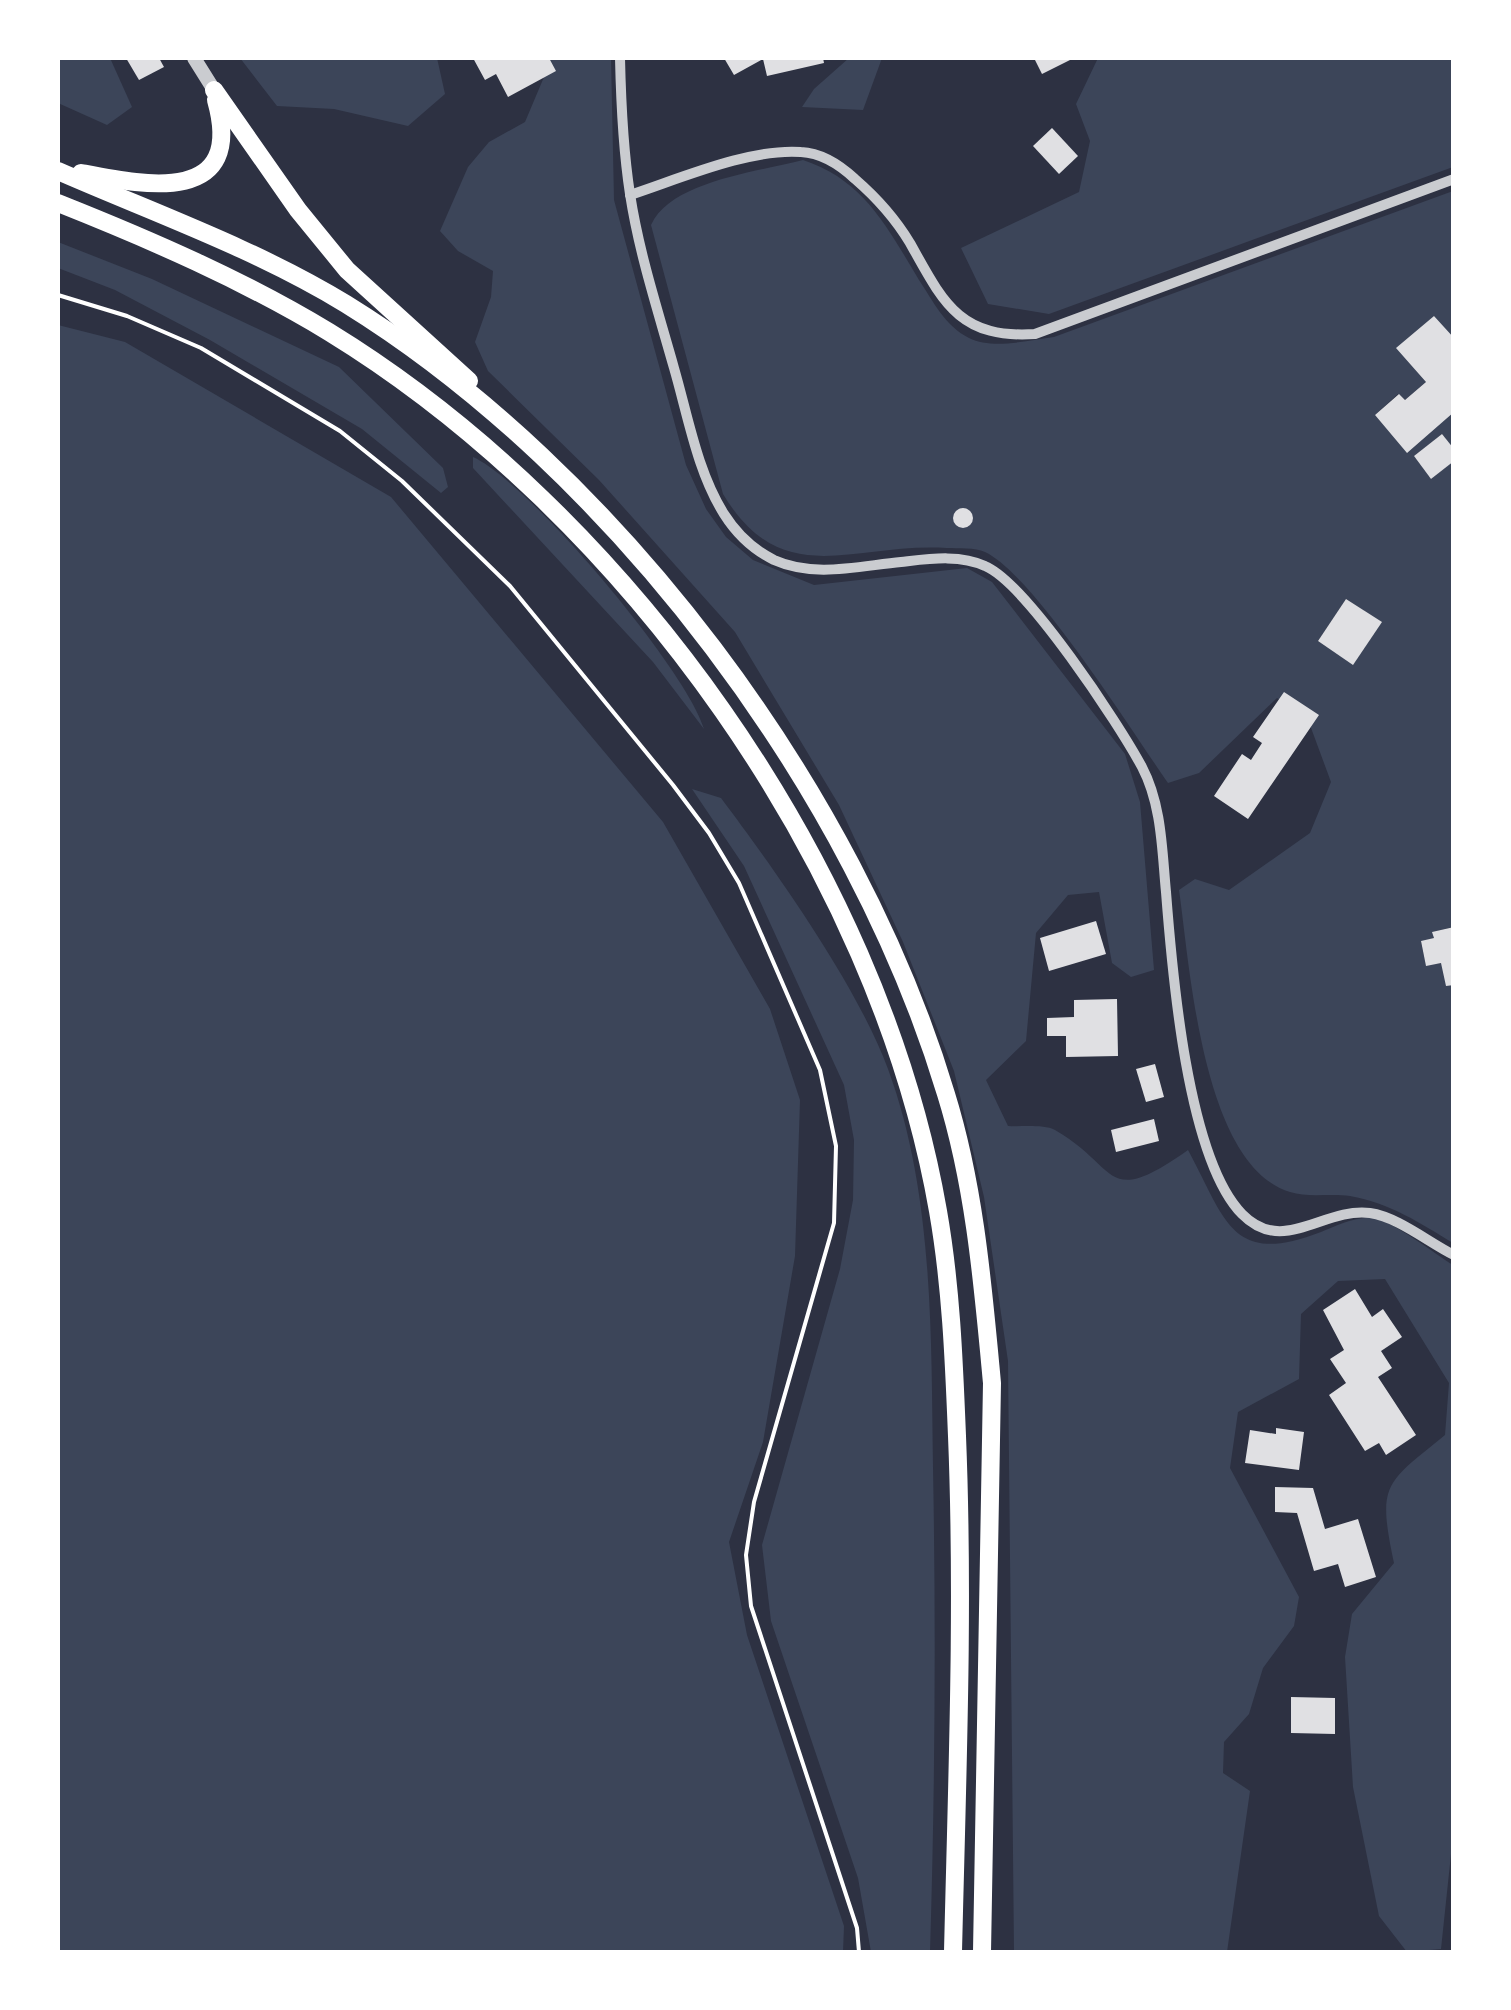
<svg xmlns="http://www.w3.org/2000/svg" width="1511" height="2010" viewBox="0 0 1511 2010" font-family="'Public Sans',sans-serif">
  <rect width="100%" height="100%" fill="#2d3142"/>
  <g fill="#3c4559" fill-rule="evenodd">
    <polygon points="58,58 110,58 132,107 107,125 58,103"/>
    <polygon points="240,58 437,58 445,94 408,126 334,109 277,106"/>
    <path d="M544 58H611L614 200 686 465 706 509 726 537 753 560 814 585 967 568 992 582 1125 754 1140 802 1154 970 1131 977 1112 963 1099 892 1068 895 1036 933 1026 1041 986 1080 1008 1126C1021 1127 1043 1124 1055 1130 1120 1167 1103 1210 1188 1150 1226 1220 1231 1267 1321 1232 1336 1226 1356 1216 1373 1218 1393 1221 1435 1254 1453 1265L1454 1826 1441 1949 1407 1952 1379 1916 1353 1787 1345 1657 1352 1614 1394 1563C1377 1483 1385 1484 1445 1435L1449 1383 1385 1279 1338 1281 1301 1314 1299 1379 1238 1412 1230 1468 1299 1597 1294 1626 1263 1668 1249 1714 1224 1742 1223 1773 1250 1791 1227 1952H1014L1008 1361 984 1197 954 1071 903 942 839 805 735 632 599 480 488 371 475 342 491 297 493 271 458 251 440 231 468 167 489 142 525 122 544 77Z"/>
    <polygon points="849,58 882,58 863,110 802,107 814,89"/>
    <polygon points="1098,58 1453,58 1453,167 1049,314 988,304 961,248 1079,192 1090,141 1076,104"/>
    <path d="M803 160C864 180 887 227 919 280 933 301 945 326 969 338 993 350 1029 340 1054 337L1453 191V338L1434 316 1397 348 1426 382 1405 400 1398 394 1375 415 1407 452 1453 412V449L1442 434 1414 456 1431 479 1453 461V927L1433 932 1434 938 1421 942 1426 965 1441 963 1453 985V1243C1420 1223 1390 1203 1350 1196 1331 1193 1308 1198 1290 1192 1202 1165 1190 966 1179 890L1195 879 1229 890 1310 833 1331 782 1307 717 1277 698 1199 773 1168 783C1133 733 1033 574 985 552 975 547 958 549 947 548 852 542 783 593 723 494L651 225C671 181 758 172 803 160ZM1346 599 1381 622 1353 664 1318 641Z"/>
    <polygon points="58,242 152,279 339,367 443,468 448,487 441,493 362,429 210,340 115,290 58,268"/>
    <polygon points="58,325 125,342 391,497 663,822 770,1009 800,1100 795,1256 763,1442 729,1542 747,1635 844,1926 843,1952 58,1952"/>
    <path d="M473 457C529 482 687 670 704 729L653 662 473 468Z"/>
    <path d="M692 789 721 798C775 870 857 985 888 1069 934 1194 931 1336 933 1467 936 1629 935 1790 930 1952H871L858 1878 771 1621 762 1545 840 1269 853 1200 854 1140 844 1085 744 866Z"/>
  </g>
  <g fill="#e0e0e3">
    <polygon points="126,58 159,58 164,67 139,80"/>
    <polygon points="473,58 549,58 556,71 508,97 496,74 485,80"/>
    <polygon points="724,58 823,58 824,63 767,76 763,59 734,75"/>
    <polygon points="1034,58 1074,58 1042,74"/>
    <polygon points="1052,128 1078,156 1059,174 1033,146"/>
    <polygon points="1434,316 1454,338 1454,412 1407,453 1375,415 1399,394 1405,400 1426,382 1396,348"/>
    <polygon points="1442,434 1454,449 1454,461 1431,479 1414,456"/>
    <circle cx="963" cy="518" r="10"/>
    <polygon points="1346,599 1382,622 1353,665 1318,641"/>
    <polygon points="1284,692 1319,715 1248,819 1214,796 1242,754 1251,760 1262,743 1253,737"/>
    <polygon points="1096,921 1106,954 1049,971 1040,938"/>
    <polygon points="1454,927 1454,985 1446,986 1441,963 1426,966 1421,941 1434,938 1432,932"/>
    <polygon points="1117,999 1118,1056 1066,1057 1066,1036 1047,1036 1047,1018 1074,1017 1074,1000"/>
    <polygon points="1155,1064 1164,1097 1146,1102 1136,1069"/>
    <polygon points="1154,1119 1159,1141 1116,1152 1111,1130"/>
    <polygon points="1355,1289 1372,1317 1383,1309 1402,1337 1381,1351 1392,1368 1378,1377 1416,1435 1386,1455 1379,1443 1365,1451 1329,1395 1346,1383 1330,1359 1344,1350 1323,1310"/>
    <polygon points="1276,1428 1304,1432 1299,1470 1245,1463 1250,1430 1276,1434"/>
    <polygon points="1275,1487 1313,1488 1325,1529 1358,1519 1376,1577 1345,1587 1338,1564 1314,1571 1297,1513 1275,1512"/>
    <polygon points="1291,1697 1335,1698 1335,1734 1291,1733"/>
  </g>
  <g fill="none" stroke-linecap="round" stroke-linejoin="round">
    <polyline stroke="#fff" stroke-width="4" points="58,295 127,316 201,348 340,431 402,481 510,586 673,785 709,833 739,883 820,1070 836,1146 834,1223 754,1502 746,1555 751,1606 857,1928 859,1952"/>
    <g stroke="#caccd0" stroke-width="10">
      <path d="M620 58C621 103 623 149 630 194 639 253 658 311 674 368 688 416 697 471 724 514 736 533 754 550 774 560 814 578 859 566 901 562 928 559 960 554 985 566 1026 583 1119 724 1142 767 1162 805 1162 851 1166 892 1172 970 1187 1158 1242 1214 1283 1256 1323 1207 1370 1213 1398 1217 1428 1242 1454 1255"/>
      <path d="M630 195C679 179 750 148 801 152 822 153 840 165 855 179 877 198 895 218 910 243 943 302 959 339 1035 334L1454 179"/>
    </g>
    <polyline stroke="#caccd0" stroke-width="14" points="194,58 214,90"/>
    <g stroke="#fff" stroke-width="18">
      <polyline points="214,90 298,210 347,270 469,381"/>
      <path d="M58 171C154 213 256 249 346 304 616 471 855 791 946 1094 975 1187 983 1287 992 1383L982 1952"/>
      <path d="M81 173C143 185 246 207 216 100"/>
      <path d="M58 203C151 240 243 280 329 332 626 514 878 866 938 1211 951 1285 954 1361 957 1436 964 1608 957 1780 953 1952"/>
    </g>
  </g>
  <rect width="1511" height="2010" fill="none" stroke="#ffffff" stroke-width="120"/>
</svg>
